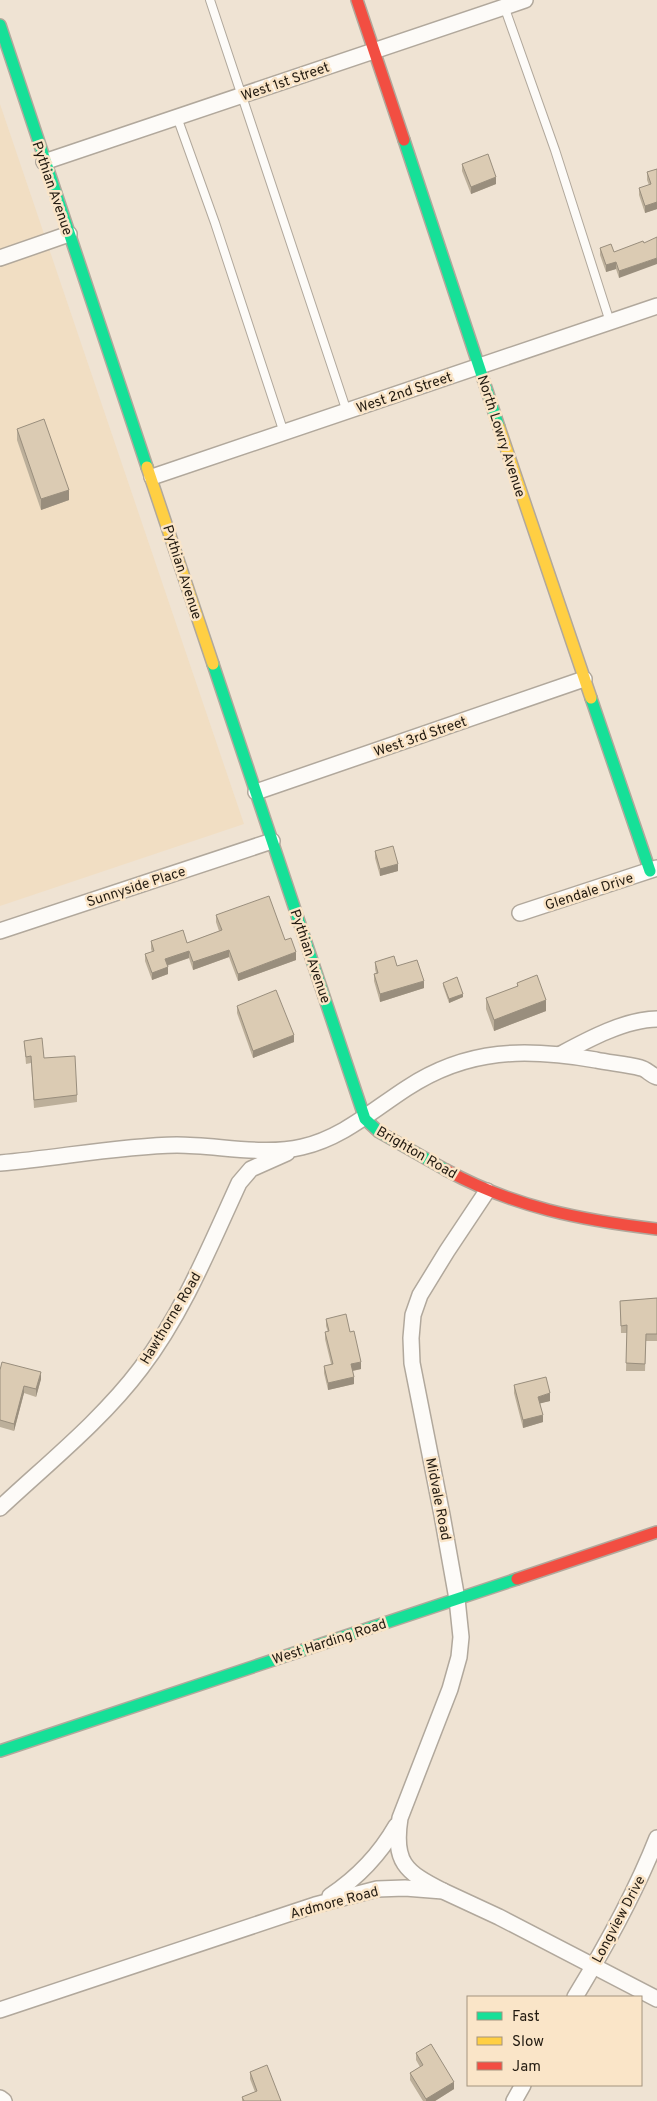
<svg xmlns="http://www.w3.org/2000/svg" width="657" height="2101" viewBox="0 0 657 2101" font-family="Overpass,sans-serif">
  <rect width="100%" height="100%" fill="#efe3d3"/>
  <polygon fill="#f1dec3" points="0,104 244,824 0,906"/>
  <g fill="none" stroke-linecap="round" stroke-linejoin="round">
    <g stroke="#b1a89c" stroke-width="10">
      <g id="lane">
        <polyline points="210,0 347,412"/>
        <polyline points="504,6 555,150 610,322"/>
        <polyline points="177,117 215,223 284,433"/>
      </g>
    </g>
    <g stroke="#b1a89c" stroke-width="18">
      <g id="street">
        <polyline points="44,162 525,0"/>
        <polyline points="0,258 69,234"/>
        <polyline points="152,477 657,306"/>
        <polyline points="256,792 584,679"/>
        <polyline points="520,913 657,868"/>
        <polyline points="0,931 272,841"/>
        <path d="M561 1054C587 1040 626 1019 657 1019"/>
        <path d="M0 1163C59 1158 118 1146 177 1145 217 1145 263 1156 302 1147 342 1138 373 1110 407 1088 468 1048 526 1048 596 1060 610 1063 626 1064 641 1068 646 1069 651 1075 657 1077"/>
        <path d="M0 1508C47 1464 102 1420 141 1368 183 1313 210 1246 239 1183L251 1169 287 1153"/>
        <path d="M443 1891C405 1872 393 1862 400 1818L450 1689 459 1657 461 1637 457 1599 442 1515 412 1363 411 1338 413 1315 420 1295 447 1251 487 1191"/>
        <path d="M330 1896C357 1878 380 1854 396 1826"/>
        <path d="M575 1997C606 1946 635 1894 657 1838"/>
        <polyline points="0,2010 315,1905 377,1889 405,1888 443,1891 499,1917 657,1999"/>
        <polyline points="0,2098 4,2101"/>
        <polyline points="514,2101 523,2085"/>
      </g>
    </g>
    <g stroke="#b1a89c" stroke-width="14">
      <g id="fast">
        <polyline points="0,25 147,467"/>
        <polyline points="404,140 499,427"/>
        <polyline points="213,664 365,1119 379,1132 446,1170"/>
        <polyline points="591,698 650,871"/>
        <polyline points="0,1751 517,1579"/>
      </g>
    </g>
    <g stroke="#b1a89c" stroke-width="14">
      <g id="slow">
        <polyline points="499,427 591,698"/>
        <polyline points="147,467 213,664"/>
      </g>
    </g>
    <g stroke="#b1a89c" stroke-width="14">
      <g id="jam">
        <polyline points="357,0 404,140"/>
        <path d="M446 1170C514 1207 580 1220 657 1229"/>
        <polyline points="517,1579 657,1532"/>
      </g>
    </g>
    <use href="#lane" stroke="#fdfbf8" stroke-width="8"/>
    <use href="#street" stroke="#fdfbf8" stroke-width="15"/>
    <use href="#fast" stroke="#16e098" stroke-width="11"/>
    <use href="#slow" stroke="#ffcf43" stroke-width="11"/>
    <use href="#jam" stroke="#f24e42" stroke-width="11"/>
  </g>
  <g fill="#bcaf9a">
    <polygon points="462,164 496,184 471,194 462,171"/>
    <polygon points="657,169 657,209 645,213 639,195 639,188 649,185 647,180 647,172"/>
    <polygon points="644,243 619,278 616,269 606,272 600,255 600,248 614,252"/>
    <polygon points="17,429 69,500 41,510 17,440"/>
    <polygon points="375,851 398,871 380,876 375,858"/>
    <polygon points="216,915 285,940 296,960 238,981 229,957 193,970 189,958 167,966 168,974 152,980 145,961 145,954 152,952 151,949 151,941 187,943 219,931 216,922"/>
    <polygon points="375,962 397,966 424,988 380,1002 374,981 374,974 376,973 375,969"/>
    <polygon points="443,983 463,997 449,1003 443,986"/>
    <polygon points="517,983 546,1011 494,1031 486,1009 486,998 517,987"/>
    <polygon points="237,1006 294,1042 253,1058 237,1013"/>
    <polygon points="24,1041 44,1058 77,1095 77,1102 34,1108 31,1063 26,1064"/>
    <polygon points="657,1298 657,1341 646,1341 645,1371 626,1371 627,1333 621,1333 620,1301"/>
    <polygon points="326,1319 350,1332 361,1369 353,1371 354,1384 328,1390 324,1373 324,1366 331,1364 325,1339 325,1332 328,1332 326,1326"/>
    <polygon points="0,1370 41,1379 36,1397 24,1393 14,1431 0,1427"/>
    <polygon points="514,1385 550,1401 540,1403 543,1422 523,1428 514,1393"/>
    <polygon points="416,2053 454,2089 435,2101 423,2101 410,2080 410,2073 420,2067 416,2060"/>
    <polygon points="250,2072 281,2101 242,2101 242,2097 255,2092 250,2079"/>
  </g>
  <g fill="#998e7d">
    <polygon points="496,177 496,184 471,194 471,187"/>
    <polygon points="657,202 657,209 645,213 645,206"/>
    <polygon points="657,258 657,264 619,278 619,271"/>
    <polygon points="616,262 616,269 606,272 606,265"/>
    <polygon points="69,490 69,500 41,510 41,499"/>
    <polygon points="398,864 398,871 380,876 380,869"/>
    <polygon points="229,950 229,957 193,970 193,962"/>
    <polygon points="189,951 189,958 165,966 165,959"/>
    <polygon points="296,952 296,960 238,981 238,974"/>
    <polygon points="168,967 168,974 152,980 152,973"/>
    <polygon points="424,981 424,988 380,1002 380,994"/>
    <polygon points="463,994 463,997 449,1003 449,999"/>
    <polygon points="546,1000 546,1011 494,1031 494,1020"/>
    <polygon points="294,1035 294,1042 253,1058 253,1051"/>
    <polygon points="361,1362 361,1369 351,1371 351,1364"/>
    <polygon points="41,1372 41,1379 36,1397 36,1389"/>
    <polygon points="354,1377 354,1384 328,1390 328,1383"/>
    <polygon points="24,1386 24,1393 14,1431 14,1424"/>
    <polygon points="550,1393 550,1401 538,1404 538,1397"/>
    <polygon points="543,1415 543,1422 523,1428 523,1420"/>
    <polygon points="454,2082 454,2089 435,2101 426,2101 426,2099"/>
  </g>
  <g fill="#dbcbb3" stroke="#998e7d">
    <polygon points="488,154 496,177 471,187 462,164"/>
    <polygon points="657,169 657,202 645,206 639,188 651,184 647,172"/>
    <polygon points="657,237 657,258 619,271 616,262 606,265 600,248 611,244 614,252 643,241 644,243"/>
    <polygon points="44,419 69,490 41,499 17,429"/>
    <polygon points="393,846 398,864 380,869 375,851"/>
    <polygon points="269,896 285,940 291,938 296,952 238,974 229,950 193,962 189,951 165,959 168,967 152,973 145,954 154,951 151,941 183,930 187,943 222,930 216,915"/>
    <polygon points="394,956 397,966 417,960 424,981 380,994 374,974 378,973 375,962"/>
    <polygon points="537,975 546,1000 494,1020 486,998 518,986 517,983"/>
    <polygon points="457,977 463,994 449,999 443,983"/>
    <polygon points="276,990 294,1035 253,1051 237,1006"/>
    <polygon points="42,1038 44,1058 75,1056 77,1095 34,1100 31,1056 26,1057 24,1041"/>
    <polygon points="657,1298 657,1334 646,1334 645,1364 626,1363 627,1325 621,1326 620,1301"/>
    <polygon points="346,1314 350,1332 354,1331 361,1362 351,1364 354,1377 328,1383 324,1366 333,1364 325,1332 329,1331 326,1319"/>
    <polygon points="2,1362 41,1372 36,1389 24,1386 14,1424 0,1420 0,1370"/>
    <polygon points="546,1377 550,1393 538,1397 543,1415 523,1420 514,1385"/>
    <polygon points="431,2044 454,2082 426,2099 410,2073 423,2065 416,2053"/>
    <polygon points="267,2065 281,2101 244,2101 242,2097 257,2091 250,2072"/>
  </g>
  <g text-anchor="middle" stroke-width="5" stroke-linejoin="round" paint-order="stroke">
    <g font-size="14" fill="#231b11" stroke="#fae5c8">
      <text transform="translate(285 81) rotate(-19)" y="5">West 1st Street</text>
      <text transform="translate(53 188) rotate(71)" y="5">Pythian Avenue</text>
      <text transform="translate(404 392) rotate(-19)" y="5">West 2nd Street</text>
      <text transform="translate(502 436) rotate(72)" y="5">North Lowry Avenue</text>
      <text transform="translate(183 572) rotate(72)" y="5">Pythian Avenue</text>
      <text transform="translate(420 736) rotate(-19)" y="5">West 3rd Street</text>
      <text transform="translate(136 886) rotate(-18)" y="5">Sunnyside Place</text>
      <text transform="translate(589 891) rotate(-18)" y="5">Glendale Drive</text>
      <text transform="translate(311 956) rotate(71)" y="5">Pythian Avenue</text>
      <text transform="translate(417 1152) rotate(30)" y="5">Brighton Road</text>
      <text transform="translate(170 1318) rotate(-59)" y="5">Hawthorne Road</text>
      <text transform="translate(439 1499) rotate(79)" y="5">Midvale Road</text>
      <text transform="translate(329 1641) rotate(-18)" y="5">West Harding Road</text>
      <text transform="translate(334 1902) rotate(-15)" y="5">Ardmore Road</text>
      <text transform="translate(618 1919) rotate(-62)" y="5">Longview Drive</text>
    </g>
  </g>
  <rect x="467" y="1996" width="175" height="90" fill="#fae5c8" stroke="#a4947f"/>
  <rect x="477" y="2012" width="25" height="8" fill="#16e098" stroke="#a4947f"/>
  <text x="512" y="2021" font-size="15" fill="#231b11">Fast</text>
  <rect x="477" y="2037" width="25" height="8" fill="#ffcf43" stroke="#a4947f"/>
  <text x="512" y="2046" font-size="15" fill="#231b11">Slow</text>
  <rect x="477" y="2062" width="25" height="8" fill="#f24e42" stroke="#a4947f"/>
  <text x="512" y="2071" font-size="15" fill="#231b11">Jam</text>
</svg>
